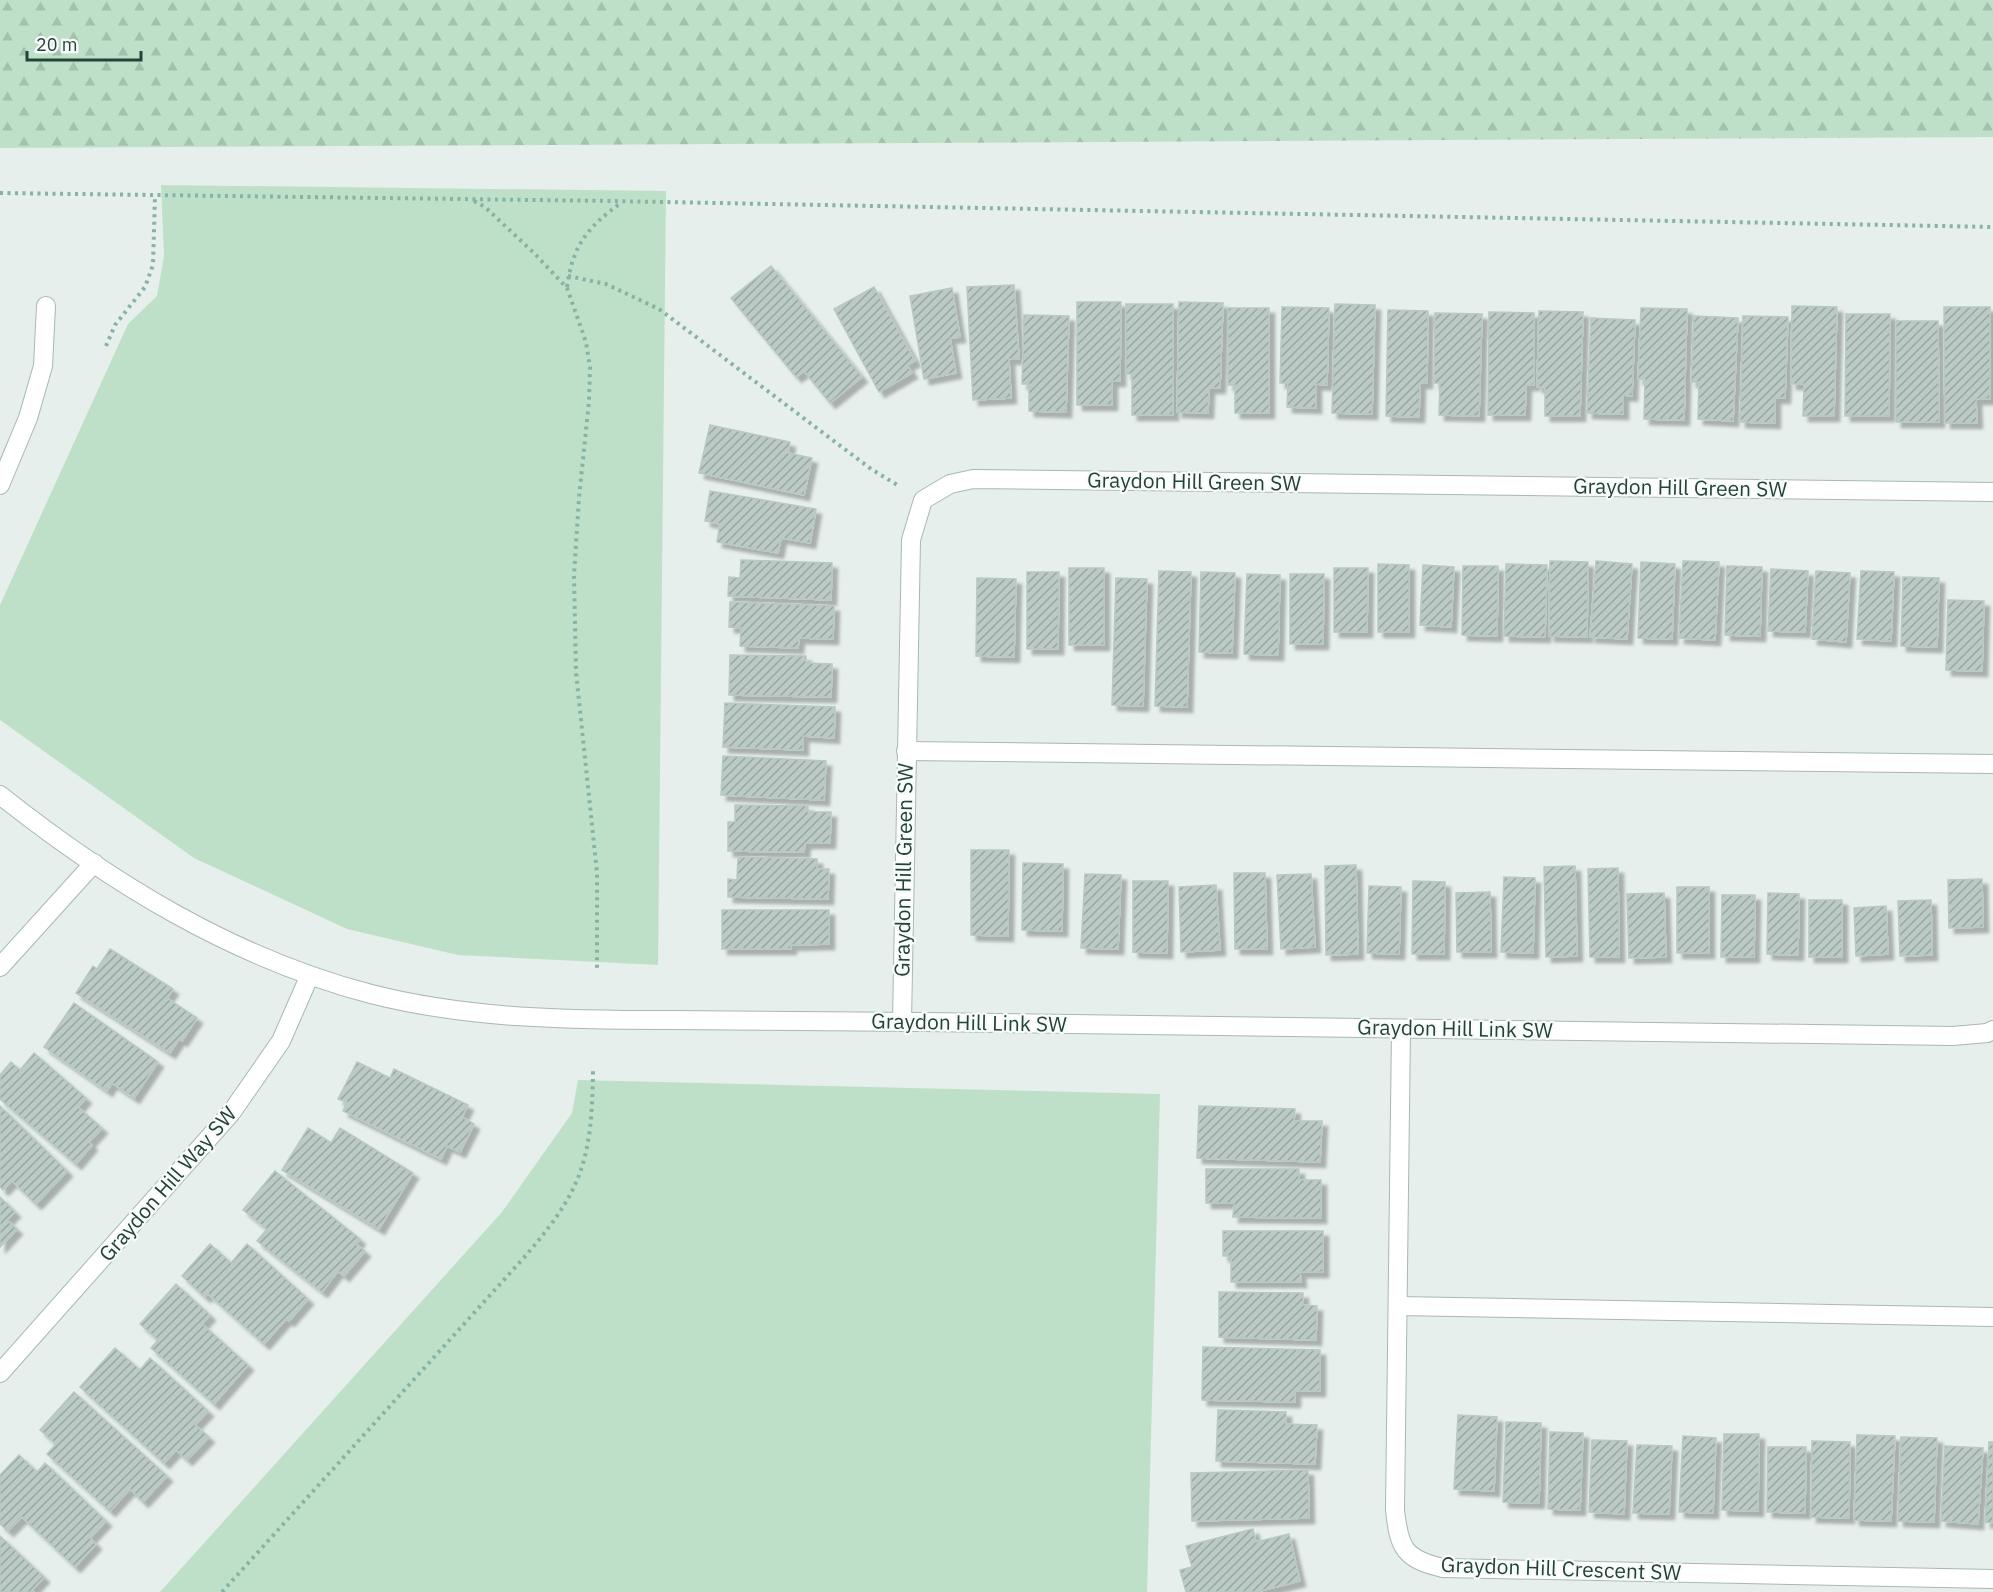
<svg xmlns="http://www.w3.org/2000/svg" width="1993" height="1592" viewBox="0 0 1993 1592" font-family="'IBM Plex Sans',sans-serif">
  <defs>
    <pattern id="forest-firs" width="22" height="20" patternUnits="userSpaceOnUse" patternTransform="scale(1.5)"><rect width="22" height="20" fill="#bfe0c8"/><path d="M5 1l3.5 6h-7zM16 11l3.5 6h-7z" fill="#a4c1ad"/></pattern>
    <pattern id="building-hatch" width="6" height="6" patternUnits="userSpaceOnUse" patternTransform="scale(1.5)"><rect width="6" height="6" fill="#bbcac4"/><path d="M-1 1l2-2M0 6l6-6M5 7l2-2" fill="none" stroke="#98a6a0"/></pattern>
    <filter id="shadow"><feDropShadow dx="5.5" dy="5.5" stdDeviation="1.5" flood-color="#0004"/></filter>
  </defs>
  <rect width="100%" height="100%" fill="#e6efeb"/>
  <polygon fill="url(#forest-firs)" points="0,0 1993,0 1993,137 0,148"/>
  <g fill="#bfe0c8">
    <polygon points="161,185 666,191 658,965 458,955 347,929 194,858 0,720 0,605 128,324 157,296 164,256"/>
    <polygon points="578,1080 1160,1094 1147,1592 160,1592 502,1212 572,1113"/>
  </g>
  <g fill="url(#building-hatch)" stroke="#b8c9c2" stroke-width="1.5" filter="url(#shadow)">
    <polygon points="771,266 862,377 830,403 804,371 796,377 731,298"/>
    <polygon points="1014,285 1019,359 1009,359 1011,398 973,400 967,287"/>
    <polygon points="874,287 915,361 907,365 912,373 879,392 834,309"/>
    <polygon points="952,288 960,337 950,338 956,373 924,379 910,296"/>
    <polygon points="1077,302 1121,302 1120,381 1112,381 1112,405 1077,405"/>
    <polygon points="1179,302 1223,303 1220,388 1209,388 1208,413 1177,412"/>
    <polygon points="1126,304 1173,304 1173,415 1132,415 1132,374 1126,374"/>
    <polygon points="1335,304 1375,305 1372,414 1332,413"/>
    <polygon points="1792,306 1837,307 1834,416 1803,416 1804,384 1791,384"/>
    <polygon points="1282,307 1329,308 1327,385 1316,384 1316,408 1287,407 1288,383 1280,383"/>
    <polygon points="1944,307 1990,307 1990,399 1976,399 1977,423 1945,423"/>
    <polygon points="1228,308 1269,308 1269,413 1235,413 1235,385 1228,385"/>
    <polygon points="1641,308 1687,309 1684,420 1644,419 1645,379 1638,379"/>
    <polygon points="1388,310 1428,311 1427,383 1420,383 1419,417 1386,416"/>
    <polygon points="1539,311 1583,312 1580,416 1545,416 1545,387 1537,387"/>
    <polygon points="1489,312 1534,313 1534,385 1526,385 1525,415 1488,415"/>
    <polygon points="1435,313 1482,314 1479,416 1439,415 1440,383 1434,383"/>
    <polygon points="1846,314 1890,314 1889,416 1845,416"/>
    <polygon points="1024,315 1069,316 1066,412 1029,411 1029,384 1022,384"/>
    <polygon points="1694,316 1738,318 1733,421 1698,419 1699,382 1691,382"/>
    <polygon points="1743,316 1788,317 1785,398 1775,398 1775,423 1740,422"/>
    <polygon points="1591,318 1635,320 1632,396 1623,395 1623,414 1587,413"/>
    <polygon points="1896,321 1938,321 1939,422 1896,422"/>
    <polygon points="710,425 790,442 788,453 812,458 804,495 699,473"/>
    <polygon points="710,491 816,509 810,543 781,538 778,553 717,542 720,524 705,521"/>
    <polygon points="741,560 832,563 831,600 728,596 729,577 740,578"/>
    <polygon points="1550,561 1588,562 1587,637 1549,636"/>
    <polygon points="1596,561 1632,564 1627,639 1590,637"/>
    <polygon points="1683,561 1719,562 1715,640 1679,638"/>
    <polygon points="1641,562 1675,564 1672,639 1638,638"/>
    <polygon points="1378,564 1409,565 1409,632 1378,632"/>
    <polygon points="1506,564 1547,565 1545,637 1504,636"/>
    <polygon points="1423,565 1454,567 1451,627 1420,625"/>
    <polygon points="1463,566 1498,566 1497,636 1462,635"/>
    <polygon points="1727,566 1762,567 1760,636 1725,635"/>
    <rect x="1069" y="568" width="35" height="77"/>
    <polygon points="1334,568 1368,568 1367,632 1334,632"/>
    <polygon points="1771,569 1808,571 1805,632 1768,631"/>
    <polygon points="1159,571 1191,572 1187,707 1155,706"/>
    <polygon points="1816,571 1850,573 1846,642 1812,639"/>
    <polygon points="1861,571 1894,572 1891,641 1857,639"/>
    <polygon points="1027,572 1059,572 1058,649 1027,649"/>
    <polygon points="1201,572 1235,573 1232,653 1199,652"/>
    <polygon points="1247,574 1280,575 1278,655 1244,654"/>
    <polygon points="1290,574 1324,574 1323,644 1290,644"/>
    <polygon points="1903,577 1939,578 1937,647 1901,646"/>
    <polygon points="977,578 1016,579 1014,657 976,656"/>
    <polygon points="1116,578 1147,579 1143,706 1112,705"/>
    <polygon points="1948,600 1984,601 1982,671 1946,670"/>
    <polygon points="730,602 834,606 833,639 799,638 798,648 740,646 741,628 729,627"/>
    <polygon points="730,655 806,656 806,663 832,664 831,697 729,695"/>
    <polygon points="725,703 835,707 834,738 803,736 803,750 723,747"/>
    <polygon points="723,756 826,761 824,800 721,795"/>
    <polygon points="735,805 808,806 808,812 831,812 830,843 805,843 804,852 728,851 728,822 735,822"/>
    <polygon points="971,850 1009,850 1008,936 971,935"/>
    <polygon points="738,857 817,859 817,869 829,869 828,899 728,897 728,879 737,880"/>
    <polygon points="1023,863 1063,864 1062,931 1022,930"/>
    <polygon points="1356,865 1358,954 1326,955 1325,866"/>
    <polygon points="1575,866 1577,956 1546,957 1544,867"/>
    <polygon points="1618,868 1619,957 1590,957 1588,869"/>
    <polygon points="1234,873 1265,873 1267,949 1235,949"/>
    <polygon points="1085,874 1121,875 1118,949 1081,948"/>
    <polygon points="1311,874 1315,947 1281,949 1277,875"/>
    <polygon points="1504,877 1535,878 1533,953 1501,952"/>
    <polygon points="1982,879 1983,927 1949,928 1948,880"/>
    <polygon points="1133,881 1168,881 1167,953 1133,952"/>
    <polygon points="1413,881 1445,882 1444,954 1412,954"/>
    <polygon points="1216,885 1220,950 1181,952 1179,887"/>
    <polygon points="1369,886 1401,887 1399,954 1367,953"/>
    <rect x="1677" y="887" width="32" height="66"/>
    <polygon points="1490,892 1491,952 1457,952 1456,893"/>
    <polygon points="1664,893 1666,957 1629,958 1627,894"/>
    <polygon points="1768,893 1799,894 1798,955 1767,954"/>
    <polygon points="1722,895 1755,895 1754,957 1721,957"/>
    <rect x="1809" y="900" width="33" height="57"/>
    <polygon points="1931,900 1932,955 1900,956 1898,901"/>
    <polygon points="1886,906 1888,954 1856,956 1854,908"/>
    <polygon points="722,910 829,910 829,944 791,945 791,949 722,949"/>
    <polygon points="110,949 173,989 167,998 197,1018 182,1041 179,1039 170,1053 76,993 93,966 97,969"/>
    <polygon points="74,1003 158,1062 134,1098 112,1083 107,1091 44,1047"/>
    <polygon points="34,1053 86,1098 78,1107 102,1128 89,1142 92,1145 76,1164 0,1099 0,1075 11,1062 20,1070"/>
    <polygon points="357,1062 390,1078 394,1069 468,1105 462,1117 474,1124 460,1152 447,1146 441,1159 343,1111 347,1102 338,1099"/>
    <polygon points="0,1106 67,1171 36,1204 12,1181 3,1190 0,1187"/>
    <polygon points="1199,1106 1295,1109 1294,1121 1322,1121 1320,1162 1197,1158"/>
    <polygon points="308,1128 331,1143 340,1128 413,1173 379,1229 282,1170"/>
    <polygon points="1206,1169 1299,1169 1299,1180 1321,1180 1321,1218 1233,1217 1234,1203 1206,1203"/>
    <polygon points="275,1171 360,1239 356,1244 365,1251 344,1276 338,1271 322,1292 257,1241 267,1229 243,1210"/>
    <polygon points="0,1197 15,1212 7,1220 17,1229 0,1247"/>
    <polygon points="1223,1231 1323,1231 1323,1272 1300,1272 1301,1282 1231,1282 1231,1256 1223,1256"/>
    <polygon points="210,1244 231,1263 247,1244 308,1299 289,1321 286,1319 264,1344 208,1294 205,1297 182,1276"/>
    <polygon points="176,1284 210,1315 202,1324 248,1365 214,1404 151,1348 158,1340 140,1324"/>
    <polygon points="1219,1292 1303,1293 1303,1305 1317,1306 1316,1340 1219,1337"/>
    <polygon points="1203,1347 1320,1350 1320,1391 1295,1391 1295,1402 1202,1400"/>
    <polygon points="115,1348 140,1370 150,1358 208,1411 195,1425 209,1437 187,1460 176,1450 164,1463 80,1387"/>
    <polygon points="74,1392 167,1476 143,1502 130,1489 110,1511 47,1454 56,1444 40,1430"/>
    <polygon points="1218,1410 1286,1412 1286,1424 1317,1425 1315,1464 1216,1461"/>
    <polygon points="1458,1415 1497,1417 1494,1491 1454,1489"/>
    <polygon points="1506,1422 1541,1423 1539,1503 1503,1502"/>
    <polygon points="1550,1432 1583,1433 1580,1510 1548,1509"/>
    <polygon points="1724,1434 1759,1434 1758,1511 1722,1510"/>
    <polygon points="1857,1435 1895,1436 1891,1521 1854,1520"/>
    <polygon points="1683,1436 1716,1438 1713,1513 1679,1512"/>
    <polygon points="1901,1437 1937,1438 1934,1522 1898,1521"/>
    <polygon points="1592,1440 1627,1441 1624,1514 1589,1512"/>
    <polygon points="1812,1441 1850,1442 1849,1518 1811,1517"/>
    <polygon points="1989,1442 1993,1442 1993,1523 1985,1522"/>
    <polygon points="1637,1445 1672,1446 1669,1514 1633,1513"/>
    <polygon points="1945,1446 1983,1448 1978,1524 1941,1521"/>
    <polygon points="1768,1447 1806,1447 1805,1513 1767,1512"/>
    <polygon points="19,1455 37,1472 45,1463 106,1521 90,1538 96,1544 75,1567 22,1517 8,1531 0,1524 0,1475"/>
    <polygon points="1308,1470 1309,1518 1192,1521 1191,1473"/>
    <polygon points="1253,1529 1256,1542 1289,1534 1300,1581 1256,1592 1186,1592 1180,1570 1192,1567 1186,1546"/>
    <polygon points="0,1536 44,1577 32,1590 34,1592 0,1592"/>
  </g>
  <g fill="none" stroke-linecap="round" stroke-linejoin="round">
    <g stroke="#a8b8b2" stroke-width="20">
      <g id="service">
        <polyline points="906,751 1993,764"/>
        <polyline points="0,967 94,863"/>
        <polyline points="1398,1306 1993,1317"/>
      </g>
    </g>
    <g stroke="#a8b8b2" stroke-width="20">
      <g id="minor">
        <polyline points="902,1022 911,540 923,500 950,484 973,479 1993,492"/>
        <path d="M1401 1029 1395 1510C1399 1548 1404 1559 1443 1568L1993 1579"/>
        <polyline points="0,1373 231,1113 281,1041 309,977"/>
      </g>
    </g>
    <g stroke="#a8b8b2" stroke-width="20">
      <g id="tertiary">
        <polyline points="0,485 28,418 43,366 46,306"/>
        <path d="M0 795C111 883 233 958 371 994 469 1019 570 1020 671 1020 756 1021 840 1021 924 1022 1267 1027 1610 1031 1953 1036L1987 1033 1993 1030"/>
      </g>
    </g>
    <g stroke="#86b3a5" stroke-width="4" stroke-dasharray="3 4.5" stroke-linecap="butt">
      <polyline points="0,193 610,201 1993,227"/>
      <polyline points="474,201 485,207 535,254 567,288 586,342 590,367 589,401 579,498 574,575 576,672 597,873 597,970"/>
      <polyline points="568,276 606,284 659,309 871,469 899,486"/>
      <path d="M567 287C573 244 588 227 622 202"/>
      <polyline points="106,346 115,325 145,287 153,265 155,196"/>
      <path d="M222 1592 520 1262C581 1193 592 1163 593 1071"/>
    </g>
    <use href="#service" stroke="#fff" stroke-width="18"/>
    <use href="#minor" stroke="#fff" stroke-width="18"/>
    <use href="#tertiary" stroke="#fff" stroke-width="18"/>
  </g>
  <g text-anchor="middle" stroke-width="4.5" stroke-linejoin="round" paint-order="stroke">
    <g font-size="21" fill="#24423a" stroke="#f7fbf9">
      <text transform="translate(1194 482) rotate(1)" y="7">Graydon Hill Green SW</text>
      <text transform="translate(1680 488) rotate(1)" y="7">Graydon Hill Green SW</text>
      <text transform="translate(904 870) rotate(-89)" y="7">Graydon Hill Green SW</text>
      <text transform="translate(969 1023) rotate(1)" y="7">Graydon Hill Link SW</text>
      <text transform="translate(1455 1029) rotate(1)" y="7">Graydon Hill Link SW</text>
      <text transform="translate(168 1184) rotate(-49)" y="7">Graydon Hill Way SW</text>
      <text transform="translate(1561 1569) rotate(2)" y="7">Graydon Hill Crescent SW</text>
    </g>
  </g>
  <path d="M27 51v9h114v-9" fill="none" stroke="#24423a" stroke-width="3"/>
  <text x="36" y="51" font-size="18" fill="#24423a" stroke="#f7fbf9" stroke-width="4.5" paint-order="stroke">20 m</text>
</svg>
